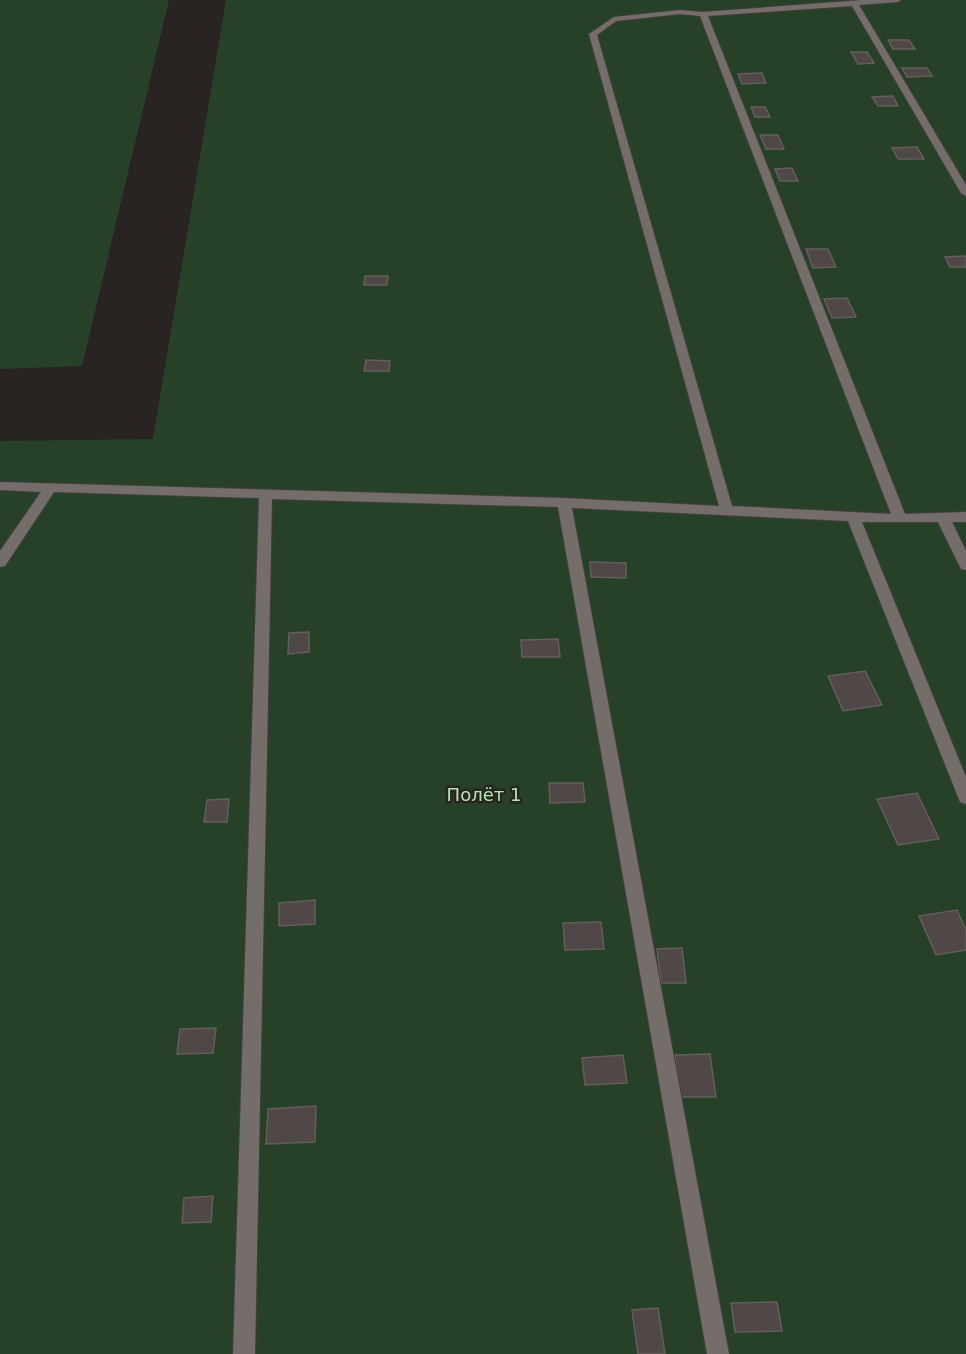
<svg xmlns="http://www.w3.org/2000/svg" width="966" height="1354" viewBox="0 0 966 1354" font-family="'DejaVu Sans',sans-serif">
  <rect width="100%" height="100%" fill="#292422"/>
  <g fill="#274129">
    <polygon points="0,0 169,0 82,366 0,369"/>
    <polygon points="226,0 966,0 966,1354 0,1354 0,441 153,439"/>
  </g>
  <g fill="#4f4847" stroke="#645d5c" stroke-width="1.5">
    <polygon points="888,40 909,40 915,49 893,49"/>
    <polygon points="851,52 867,52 874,63 858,64"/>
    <polygon points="902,68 927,68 932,76 907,77"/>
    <polygon points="762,73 766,83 742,84 738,74"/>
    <polygon points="893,96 898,106 878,106 872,97"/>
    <polygon points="751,107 765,107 770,117 755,117"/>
    <polygon points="760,135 778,135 784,149 766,149"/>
    <polygon points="917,147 924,159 898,159 892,148"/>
    <polygon points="792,168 798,181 780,181 775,169"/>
    <polygon points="806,249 828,249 836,267 813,268"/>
    <polygon points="966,256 966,267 950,267 945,257"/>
    <polygon points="365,276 388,276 387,285 364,285"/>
    <polygon points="847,298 856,317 832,318 824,299"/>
    <polygon points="366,360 390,361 389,371 364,371"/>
    <polygon points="590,562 626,563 626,578 591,577"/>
    <polygon points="309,632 309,652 288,654 289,633"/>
    <polygon points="558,639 560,657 522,657 521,640"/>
    <polygon points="865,671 882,705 843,711 828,676"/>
    <polygon points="549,783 583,783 585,802 550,803"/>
    <polygon points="917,793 939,839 898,845 877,799"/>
    <polygon points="229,799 227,822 204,822 207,800"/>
    <polygon points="315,900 315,924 279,926 279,903"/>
    <polygon points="957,910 966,930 966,950 936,955 919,916"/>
    <polygon points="601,922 604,949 565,950 563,923"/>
    <polygon points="682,948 686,983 661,983 657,949"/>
    <polygon points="216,1028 213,1053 177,1054 180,1029"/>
    <polygon points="710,1054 716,1097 680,1097 675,1055"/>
    <polygon points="623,1055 627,1083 585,1085 582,1058"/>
    <polygon points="316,1106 315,1142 266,1144 268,1109"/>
    <polygon points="213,1196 211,1222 182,1223 184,1198"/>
    <polygon points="777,1302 782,1331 735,1332 731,1303"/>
    <polygon points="658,1308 665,1354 638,1354 632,1310"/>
  </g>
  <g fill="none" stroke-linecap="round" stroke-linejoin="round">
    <g stroke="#44403e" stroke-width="2">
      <path id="service" d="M863 0H901L897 2 859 5 966 185V196L961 193 852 6 708 16 905 514 966 512V522H952L966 551V570L961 569 938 522H862L966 777V804L960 802 958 797 848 521 572 508 729 1354H707L558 507 272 499 255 1354H233L259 498 54 492 5 566 0 567V551L41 492 0 490V482L564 498 719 506 589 34 614 17 680 10 703 12ZM680 14 700 16 891 514 732 506 597 35 616 21Z"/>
    </g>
    <use href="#service" fill="#746d6a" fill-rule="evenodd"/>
  </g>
  <g text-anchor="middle" stroke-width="5" stroke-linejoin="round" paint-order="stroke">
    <g font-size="18" fill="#afe9b1" stroke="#292422">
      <text x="484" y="801">Полёт 1</text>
    </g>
  </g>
</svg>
